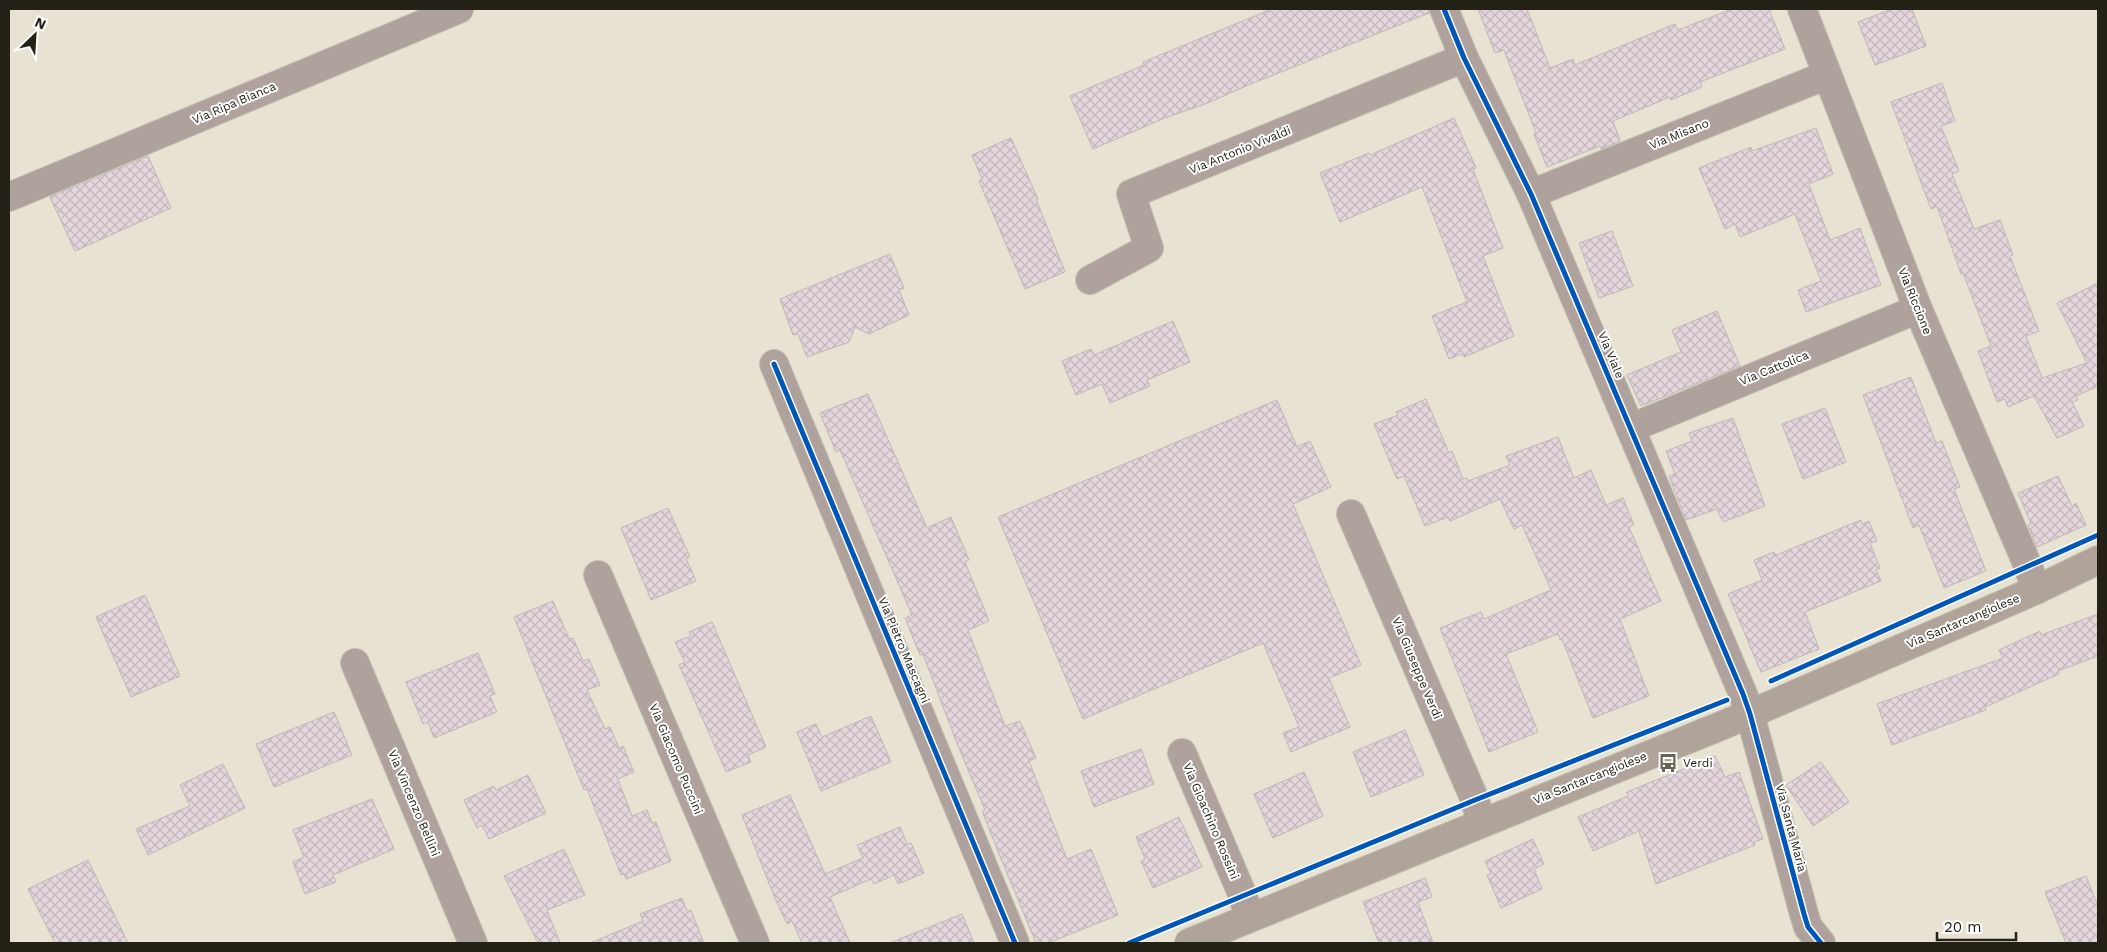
<svg xmlns="http://www.w3.org/2000/svg" width="2107" height="952" viewBox="0 0 2107 952" font-family="'Work Sans',sans-serif">
  <defs>
    <pattern id="building-cross-hatch" width="8" height="8" patternUnits="userSpaceOnUse" patternTransform="scale(1.25)"><rect width="8" height="8" fill="#e4d6dc"/><path d="M0 0l8 8M0 8l8-8" fill="none" stroke="#c3b7bc"/></pattern>
  </defs>
  <rect width="100%" height="100%" fill="#e7e2d1"/>
  <g fill="url(#building-cross-hatch)" stroke="#beb8b6">
    <polygon points="1272,9 1429,9 1429,13 1246,86 1208,103 1165,118 1093,149 1070,96 1144,65 1143,62"/>
    <polygon points="1478,9 1527,9 1550,68 1573,59 1575,65 1675,24 1678,30 1732,9 1769,9 1785,49 1700,82 1702,87 1671,100 1670,97 1613,121 1620,141 1601,149 1600,146 1547,167 1534,134 1536,133 1504,50 1495,53"/>
    <polygon points="1892,9 1912,9 1926,46 1875,65 1858,22"/>
    <polygon points="1942,83 1955,121 1941,126 1959,171 1952,174 1974,229 2000,220 2013,255 2010,256 2039,331 2026,336 2042,378 2087,363 2057,303 2098,283 2098,386 2076,396 2078,400 2072,402 2084,426 2057,438 2034,396 2008,407 2005,399 1997,402 1978,351 1991,346 1963,273 1961,274 1937,206 1931,209 1891,102"/>
    <polygon points="1454,118 1476,168 1473,169 1503,248 1483,256 1514,336 1464,357 1462,354 1449,359 1432,316 1467,302 1422,187 1340,222 1320,173 1369,153 1370,155"/>
    <polygon points="1816,128 1833,174 1809,184 1830,240 1860,228 1881,285 1806,312 1798,290 1821,281 1795,214 1740,237 1735,224 1725,229 1699,168 1751,147 1752,151"/>
    <polygon points="1011,138 1038,199 1036,199 1065,272 1025,289 979,181 982,179 972,155"/>
    <polygon points="148,156 171,208 75,251 50,197"/>
    <polygon points="1612,231 1633,286 1599,298 1579,243"/>
    <polygon points="890,254 904,288 899,290 909,315 869,334 855,327 849,342 807,357 798,334 793,335 780,299"/>
    <polygon points="1717,311 1740,366 1641,406 1627,375 1681,352 1672,330"/>
    <polygon points="1173,321 1190,362 1147,380 1150,386 1110,403 1102,384 1076,395 1062,361 1091,349 1094,355"/>
    <polygon points="1911,377 1936,443 1942,441 1960,487 1954,489 1986,571 1944,588 1919,525 1913,528 1863,395"/>
    <polygon points="868,394 927,528 951,517 969,560 965,562 989,621 968,630 1005,726 1020,721 1036,758 1029,761 1067,859 1091,849 1118,915 1048,943 1036,943 999,854 982,811 985,810 958,746 923,654 920,655 905,618 912,615 840,450 836,452 820,413"/>
    <polygon points="1426,399 1449,453 1452,451 1463,479 1467,478 1468,481 1510,465 1506,456 1558,437 1574,478 1591,470 1606,505 1623,498 1634,525 1629,527 1661,601 1620,619 1649,696 1593,718 1562,639 1560,640 1558,634 1506,654 1538,732 1489,752 1440,628 1481,612 1484,619 1551,590 1522,525 1514,529 1500,499 1450,521 1448,517 1425,526 1404,476 1397,479 1374,424 1398,415 1396,412"/>
    <polygon points="1277,400 1297,447 1310,441 1331,487 1293,504 1361,665 1329,678 1350,727 1291,752 1283,733 1299,727 1263,643 1083,719 998,517"/>
    <polygon points="1825,408 1846,462 1803,479 1782,424"/>
    <polygon points="1733,418 1765,506 1723,522 1717,509 1686,520 1669,476 1675,474 1666,451 1692,441 1689,433"/>
    <polygon points="2058,476 2072,506 2076,503 2086,525 2037,547 2028,525 2031,524 2018,493"/>
    <polygon points="668,508 690,557 686,558 696,581 651,600 621,528"/>
    <polygon points="1861,520 1862,524 1869,521 1877,541 1870,543 1880,568 1876,570 1881,581 1805,612 1819,649 1761,672 1728,594 1762,580 1754,560 1774,552 1776,555"/>
    <polygon points="145,595 180,676 131,697 96,617"/>
    <polygon points="553,601 569,639 573,638 583,661 589,659 600,685 587,690 605,729 610,727 619,748 623,746 634,772 618,779 632,816 647,810 652,823 656,822 671,861 626,879 624,874 621,875 587,789 584,790 514,617"/>
    <polygon points="2098,614 2098,656 2058,671 2059,674 1985,707 1986,710 1892,745 1877,704 2003,658 1999,650 2040,631 2041,635"/>
    <polygon points="712,622 766,747 748,755 751,762 726,772 679,665 685,662 675,642 691,636 689,632"/>
    <polygon points="478,653 495,694 490,696 497,712 434,738 428,722 423,724 406,682"/>
    <polygon points="334,712 352,755 274,787 256,744"/>
    <polygon points="871,716 891,762 821,791 797,732 816,724 822,737"/>
    <polygon points="1405,730 1424,775 1371,797 1353,752"/>
    <polygon points="1141,749 1154,784 1094,807 1081,771"/>
    <polygon points="1715,756 1725,777 1739,772 1763,839 1754,842 1755,845 1656,884 1639,831 1593,851 1578,817 1628,796 1627,792"/>
    <polygon points="1821,762 1849,802 1813,826 1786,785"/>
    <polygon points="223,764 245,808 148,855 136,829 190,806 180,785"/>
    <polygon points="1304,772 1323,816 1273,838 1254,794"/>
    <polygon points="528,775 546,813 489,839 482,825 477,828 464,800 494,786 496,790"/>
    <polygon points="790,795 825,874 863,858 857,845 900,827 907,844 911,843 924,873 898,884 894,875 874,884 871,879 830,897 850,943 802,943 792,921 787,924 774,896 742,815"/>
    <polygon points="372,799 394,849 333,875 336,882 305,894 293,862 304,857 293,830"/>
    <polygon points="1179,817 1202,867 1153,888 1141,861 1145,859 1136,837"/>
    <polygon points="1533,839 1544,864 1534,869 1542,889 1501,908 1487,875 1491,874 1485,861"/>
    <polygon points="564,849 585,895 547,910 560,943 538,943 504,876"/>
    <polygon points="88,860 128,943 55,943 28,889"/>
    <polygon points="2086,876 2098,906 2098,943 2066,943 2045,892"/>
    <polygon points="1425,878 1432,897 1418,902 1433,943 1379,943 1363,902"/>
    <polygon points="682,898 687,911 691,910 704,943 590,943 643,921 640,914"/>
    <polygon points="962,914 974,943 892,943 892,942"/>
  </g>
  <g fill="none" stroke-linecap="round" stroke-linejoin="round">
    <g stroke="#c2beb1" stroke-width="30">
      <g id="minor">
        <polyline points="1444,9 1464,58 1531,194 1743,694 1750,714 1804,914 1808,927 1821,943"/>
        <polyline points="1802,9 1918,309 2028,566 2036,590"/>
        <polyline points="1531,194 1827,75"/>
        <polyline points="9,197 459,9"/>
        <polyline points="1090,280 1149,248 1131,194 1464,58"/>
        <polyline points="774,364 1015,943"/>
        <polyline points="1631,428 1918,309"/>
        <polyline points="1351,514 1475,800 1481,822"/>
        <polyline points="598,575 755,943"/>
        <polyline points="355,663 473,943"/>
        <polyline points="1182,753 1243,896 1249,918"/>
      </g>
    </g>
    <g stroke="#c2beb1" stroke-width="30">
      <polyline id="major" points="1189,943 1750,714 2036,590 2098,560"/>
    </g>
    <use href="#minor" stroke="#afa29c" stroke-width="28"/>
    <use href="#major" stroke="#b0a399" stroke-width="28"/>
    <g stroke="#fff" stroke-width="8">
      <g id="cycleway">
        <polyline points="1444,9 1464,58 1531,194 1743,694 1750,714 1804,914 1808,927 1821,943"/>
        <polyline points="774,364 1015,943"/>
        <polyline points="1771,681 2098,535"/>
        <polyline points="1129,943 1475,800 1727,700"/>
      </g>
    </g>
    <use href="#cycleway" stroke="#0057b8" stroke-width="5"/>
  </g>
  <defs>
    <g id="bus-bare" transform="scale(1.5)"><path d="M-5-6H5V4H4V6H2V4H-2V6H-4V4H-5ZM-3.5-4V0h7V-4ZM-3.5 1.2v1.5H-2V1.2ZM2 1.2v1.5H3.5V1.2Z" fill="#686557" stroke="#fff" stroke-width="2.5" paint-order="stroke"/></g>
  </defs>
  <g fill-rule="evenodd">
    <use href="#bus-bare" x="1668" y="763"/>
  </g>
  <g text-anchor="middle" stroke-width="4" stroke-linejoin="round" paint-order="stroke">
    <g font-size="12" fill="#242116" stroke="#fff">
      <text transform="translate(234 103) rotate(-23)" y="4">Via Ripa Bianca</text>
      <text transform="translate(1679 134) rotate(-22)" y="4">Via Misano</text>
      <text transform="translate(1240 150) rotate(-22)" y="4">Via Antonio Vivaldi</text>
      <text transform="translate(1915 301) rotate(68)" y="4">Via Riccione</text>
      <text transform="translate(1611 355) rotate(67)" y="4">Via Viale</text>
      <text transform="translate(1774 368) rotate(-22)" y="4">Via Cattolica</text>
      <text transform="translate(1963 621) rotate(-23)" y="4">Via Santarcangiolese</text>
      <text transform="translate(904 650) rotate(67)" y="4">Via Pietro Mascagni</text>
      <text transform="translate(1417 668) rotate(67)" y="4">Via Giuseppe Verdi</text>
      <text transform="translate(676 759) rotate(67)" y="4">Via Giacomo Puccini</text>
      <text transform="translate(1590 778) rotate(-22)" y="4">Via Santarcangiolese</text>
      <text transform="translate(414 803) rotate(67)" y="4">Via Vincenzo Bellini</text>
      <text transform="translate(1211 821) rotate(67)" y="4">Via Gioachino Rossini</text>
      <text transform="translate(1791 828) rotate(75)" y="4">Via Santa Maria</text>
    </g>
    <g font-size="12" fill="#242116" stroke="#fff" text-anchor="start">
      <text x="1683" y="767">Verdi</text>
    </g>
  </g>
  <rect width="2107" height="952" fill="none" stroke="#242116" stroke-width="20"/>
  <g transform="translate(35 35) rotate(25)" stroke="#ffffff" stroke-width="4" paint-order="stroke">
  <path d="M0-4L9 19L0 12L-9 19Z" fill="#242116"/>
  <text y="-8" font-size="14" font-weight="bold" text-anchor="middle" fill="#242116">N</text>
  </g>
  <path d="M1937 932v8h79v-8" fill="none" stroke="#242116" stroke-width="2.5"/>
  <text x="1944" y="932" font-size="15" fill="#242116" stroke="#ffffff" stroke-width="4" paint-order="stroke">20 m</text>
</svg>
